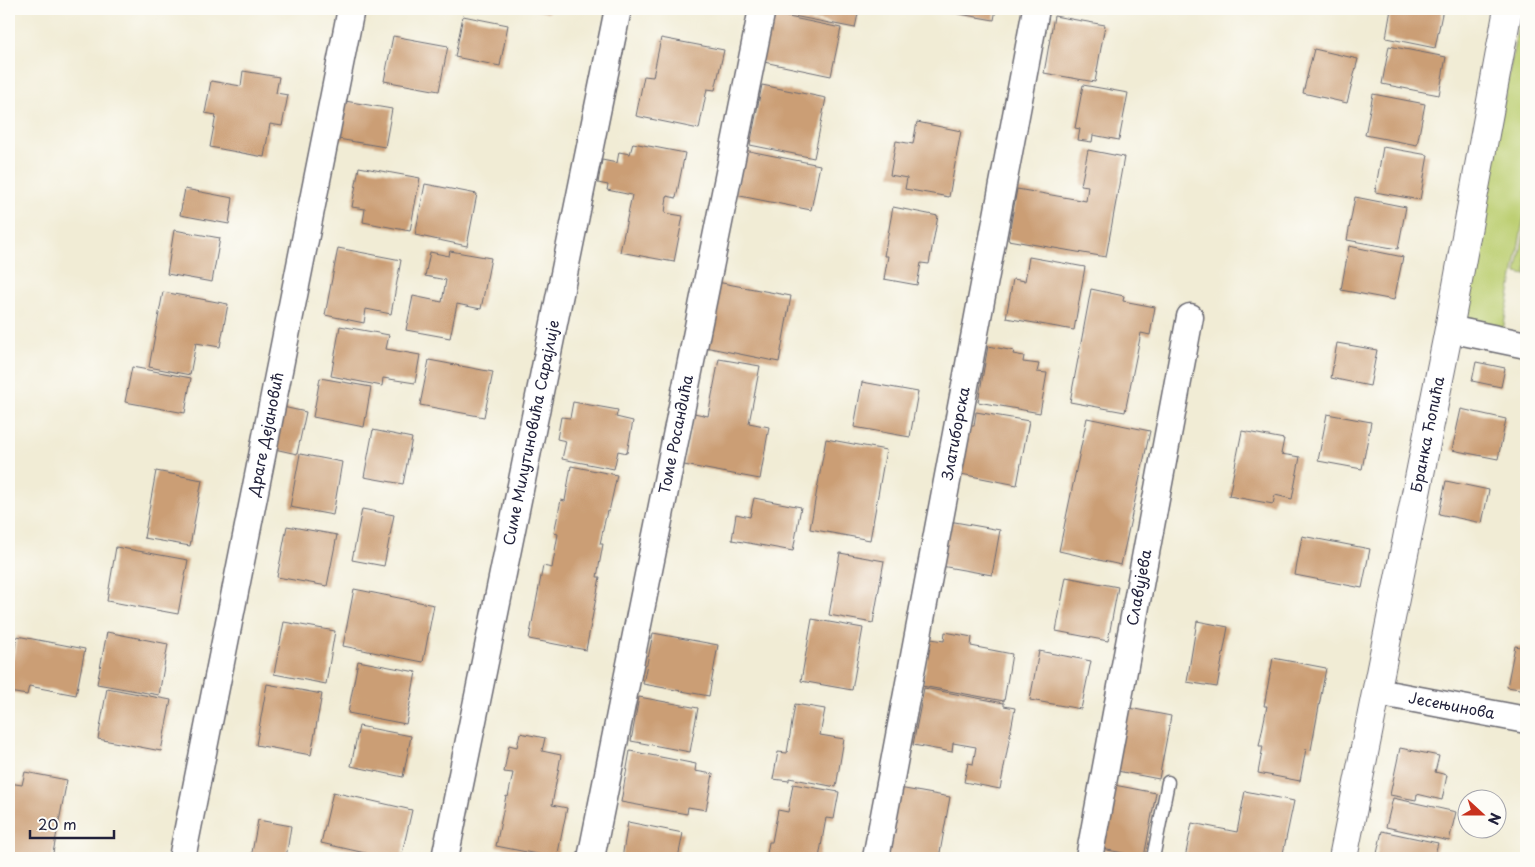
<svg xmlns="http://www.w3.org/2000/svg" width="1535" height="867" viewBox="0 0 1535 867" font-family="'Playpen Sans',sans-serif">
  <rect width="100%" height="100%" fill="#fdfcf7"/>
  <filter id="ink" filterUnits="userSpaceOnUse"><feTurbulence type="fractalNoise" baseFrequency=".02" numOctaves="2"/><feDisplacementMap in="SourceGraphic" scale="10" xChannelSelector="R" yChannelSelector="G"/><feConvolveMatrix kernelMatrix="1 2 1 2 8 2 1 2 1" color-interpolation-filters="sRGB"/></filter>
  <filter id="wash" filterUnits="userSpaceOnUse"><feTurbulence type="fractalNoise" baseFrequency=".0096" numOctaves="4" result="noise"/><feDisplacementMap in="SourceGraphic" scale="20" xChannelSelector="R" yChannelSelector="G"/><feGaussianBlur stdDeviation="1.12" result="paint"/><feColorMatrix in="noise" values="0 0 0 0 0 0 0 0 0 0 0 0 0 0 0 0 0 1.4 0 .05"/><feComposite in="paint" operator="in"/></filter>
  <g filter="url(#wash)">
    <rect width="100%" height="100%" fill="#f1ecd5"/>
    <g fill="#bdcf73" stroke="#707857">
      <polygon points="1521,9 1526,9 1526,206 1503,330 1463,323"/>
      <polygon points="1526,224 1526,275 1516,273"/>
    </g>
    <g id="blocks">
      <g fill="#cb9e75">
        <polygon points="532,9 549,9 548,13"/>
        <polygon points="779,9 859,9 855,28 778,13"/>
        <polygon points="942,9 996,9 994,20 942,11"/>
        <polygon points="1391,9 1443,9 1435,48 1386,38"/>
        <polygon points="769,13 841,28 831,76 759,61"/>
        <polygon points="463,16 508,25 500,66 455,57"/>
        <polygon points="1054,16 1105,25 1095,82 1044,73"/>
        <polygon points="393,36 448,46 439,91 384,81"/>
        <polygon points="661,38 724,50 715,90 707,89 699,129 636,116 644,76 653,77"/>
        <polygon points="1389,46 1446,57 1439,95 1382,84"/>
        <polygon points="1314,49 1358,59 1347,103 1303,93"/>
        <polygon points="243,71 279,77 276,93 288,95 282,126 270,124 264,157 210,147 216,115 205,113 211,81 241,86"/>
        <polygon points="762,85 826,98 814,158 750,145"/>
        <polygon points="1083,85 1128,93 1119,140 1093,135 1092,142 1078,140 1080,129 1075,128"/>
        <polygon points="1373,94 1425,104 1417,145 1365,135"/>
        <polygon points="345,101 392,109 385,147 338,139"/>
        <polygon points="917,122 961,131 949,197 905,189 907,178 890,175 896,141 913,144"/>
        <polygon points="633,143 685,153 676,198 667,196 665,213 683,216 674,262 620,252 632,195 607,190 608,185 598,183 602,160 617,163 619,152 630,154"/>
        <polygon points="1383,147 1428,155 1420,200 1375,192"/>
        <polygon points="744,150 820,165 811,210 735,195"/>
        <polygon points="1088,150 1124,157 1106,257 1008,240 1017,189 1086,201 1088,186 1081,185"/>
        <polygon points="359,167 420,178 410,231 363,222 365,209 352,207"/>
        <polygon points="425,184 477,194 467,246 415,235"/>
        <polygon points="185,189 233,198 229,224 180,215"/>
        <polygon points="1355,197 1406,207 1398,249 1347,240"/>
        <polygon points="893,207 938,216 929,264 921,263 917,285 884,279 888,256 884,256"/>
        <polygon points="174,230 220,238 212,282 167,274"/>
        <polygon points="1349,246 1403,257 1394,300 1341,290"/>
        <polygon points="338,248 401,260 391,314 366,309 364,323 325,315"/>
        <polygon points="450,251 491,258 481,309 457,304 450,338 406,330 413,296 442,302 446,280 425,276 430,252 449,256"/>
        <polygon points="1029,257 1085,267 1074,330 1006,318 1013,279 1025,281"/>
        <polygon points="717,282 791,296 779,362 705,347"/>
        <polygon points="1091,289 1124,296 1123,301 1155,307 1150,335 1141,333 1125,412 1070,402"/>
        <polygon points="163,292 228,304 220,347 196,343 190,375 149,367"/>
        <polygon points="340,326 389,335 386,349 420,355 415,383 383,378 382,386 331,376"/>
        <polygon points="1337,343 1377,350 1370,386 1331,378"/>
        <polygon points="988,346 1014,351 1013,354 1024,356 1023,362 1039,364 1037,372 1047,373 1040,413 978,402"/>
        <polygon points="719,359 760,366 749,423 769,427 760,479 684,465 694,413 708,416"/>
        <polygon points="429,360 493,372 484,417 420,405"/>
        <polygon points="1476,362 1505,368 1501,387 1472,381"/>
        <polygon points="132,367 191,378 185,413 125,402"/>
        <polygon points="320,378 371,387 364,427 313,417"/>
        <polygon points="862,382 918,392 910,437 854,427"/>
        <polygon points="573,402 618,410 616,417 633,421 627,453 618,451 614,469 562,459 566,441 557,439 561,417 570,418"/>
        <polygon points="278,406 306,412 297,454 270,448"/>
        <polygon points="1461,409 1506,419 1498,459 1452,450"/>
        <polygon points="976,412 1029,421 1017,485 961,474 969,426 974,426"/>
        <polygon points="1327,414 1371,422 1362,469 1318,461"/>
        <polygon points="1087,418 1150,431 1121,565 1059,551"/>
        <polygon points="373,430 412,438 403,484 364,477"/>
        <polygon points="1242,431 1284,439 1281,454 1300,457 1292,499 1275,495 1273,504 1229,496"/>
        <polygon points="826,439 886,450 870,540 810,529"/>
        <polygon points="300,454 342,462 333,515 290,507"/>
        <polygon points="571,466 617,475 609,512 607,511 600,544 603,544 597,577 600,577 586,650 529,639 543,566 552,568 558,534 554,533 561,500 565,501"/>
        <polygon points="156,471 202,480 190,546 144,538"/>
        <polygon points="1446,481 1489,490 1482,523 1439,514"/>
        <polygon points="754,498 801,507 793,551 732,540 736,514 750,517"/>
        <polygon points="362,509 394,515 384,566 352,560"/>
        <polygon points="949,521 1000,530 992,575 941,566"/>
        <polygon points="287,526 337,535 327,586 277,577"/>
        <polygon points="1302,536 1370,549 1362,588 1295,575"/>
        <polygon points="116,547 188,560 178,614 107,601"/>
        <polygon points="840,553 884,561 873,623 829,615"/>
        <polygon points="1066,577 1118,587 1108,641 1056,631"/>
        <polygon points="354,589 434,605 423,662 343,646"/>
        <polygon points="812,619 863,628 852,690 801,681"/>
        <polygon points="1197,621 1228,627 1217,687 1187,682"/>
        <polygon points="284,622 335,631 326,684 274,674"/>
        <polygon points="107,632 168,644 159,695 97,684"/>
        <polygon points="945,632 972,637 971,646 1012,654 1004,701 922,686 931,639 944,641"/>
        <polygon points="653,633 718,645 709,696 643,684"/>
        <polygon points="17,636 85,649 76,695 29,686 27,695 9,692 9,658 13,659"/>
        <polygon points="1515,646 1526,648 1526,690 1507,687"/>
        <polygon points="1039,651 1091,661 1081,709 1030,700"/>
        <polygon points="1273,658 1326,668 1311,750 1306,749 1300,781 1258,773 1263,746 1259,746 1267,706 1264,706"/>
        <polygon points="358,661 416,672 406,724 348,713"/>
        <polygon points="267,684 322,694 311,755 256,745"/>
        <polygon points="107,688 171,700 161,751 98,739"/>
        <polygon points="924,688 1004,703 1004,706 1015,708 1000,789 964,782 968,763 973,764 976,747 953,743 952,752 913,745"/>
        <polygon points="639,697 698,708 690,752 631,741"/>
        <polygon points="795,704 825,709 820,735 844,739 836,787 789,778 789,781 773,779 778,752 787,753"/>
        <polygon points="1124,707 1171,716 1159,779 1112,770"/>
        <polygon points="359,726 411,736 403,777 351,766"/>
        <polygon points="520,733 545,738 542,751 561,755 552,805 567,808 557,858 496,846 506,796 508,797 513,773 504,772 509,745 517,747"/>
        <polygon points="1400,748 1439,756 1435,772 1447,775 1442,800 1417,794 1416,800 1390,795"/>
        <polygon points="630,751 696,764 695,771 713,774 706,810 688,807 687,814 621,802"/>
        <polygon points="25,772 67,780 52,858 9,858 9,783 22,785"/>
        <polygon points="793,784 839,792 834,819 826,818 819,858 794,858 767,854 769,842 772,842 778,810 788,812"/>
        <polygon points="1109,784 1156,793 1144,857 1097,848"/>
        <polygon points="899,788 950,797 939,858 886,857"/>
        <polygon points="1245,791 1294,801 1282,858 1185,858 1192,823 1237,832"/>
        <polygon points="333,792 412,810 401,858 387,858 321,843"/>
        <polygon points="1393,798 1456,812 1449,841 1386,827"/>
        <polygon points="258,820 291,826 286,858 251,858"/>
        <polygon points="628,822 683,833 678,858 622,858"/>
        <polygon points="1382,831 1438,843 1434,858 1376,858"/>
      </g>
    </g>
  </g>
  <g filter="url(#ink)">
    <use href="#blocks" fill-opacity="0" stroke="#6a6971" stroke-width="1"/>
    <g fill="none" stroke-linecap="round" stroke-linejoin="round">
      <g stroke="#6a6971" stroke-width="15">
        <polyline id="lane" points="1153,858 1168,782"/>
      </g>
      <g stroke="#6a6971" stroke-width="29">
        <g id="street">
          <polyline points="1449,329 1526,345"/>
          <path id="s1" d="M1377 692 1526 720"/>
          <path id="s2" d="M182 858 351 9"/>
          <path id="s3" d="M445 858 618 9"/>
          <path id="s4" d="M591 858 762 9"/>
          <path id="s5" d="M876 858 1036 9"/>
          <path id="s6" d="M1089 858 1190 317"/>
        </g>
      </g>
      <g stroke="#6a6971" stroke-width="30">
        <g id="secondary">
          <path id="s7" d="M1343 858 1449 329 1508 9"/>
        </g>
      </g>
      <use href="#lane" stroke="#fff" stroke-width="12"/>
      <use href="#street" stroke="#fff" stroke-width="26"/>
      <use href="#secondary" stroke="#fff" stroke-width="28"/>
    </g>
  </g>
  <g text-anchor="middle" stroke-width="4" stroke-linejoin="round" paint-order="stroke">
    <g font-size="15" fill="#22223b" stroke="#fdfcf7">
      <text dy="5" stroke="none"><textPath href="#s3" startOffset="434">Симе Милутиновића Сарајлије</textPath></text>
      <text dy="5" stroke="none"><textPath href="#s2" startOffset="432">Драге Дејановић</textPath></text>
      <text dy="5" stroke="none"><textPath href="#s4" startOffset="432">Томе Росандића</textPath></text>
      <text dy="5" stroke="none"><textPath href="#s5" startOffset="432">Златиборска</textPath></text>
      <text dy="5" stroke="none"><textPath href="#s7" startOffset="432">Бранка Ћопића</textPath></text>
      <text dy="5" stroke="none"><textPath href="#s6" startOffset="275">Славујева</textPath></text>
      <text dy="5" stroke="none"><textPath href="#s1" startOffset="76">Јесењинова</textPath></text>
    </g>
  </g>
  <rect width="1535" height="867" fill="none" stroke="#fdfcf7" stroke-width="30"/>
  <g transform="translate(1482 814) rotate(111)"><circle r="24" fill="#fdfcf7" stroke="#a5a5ac"/>
  <path d="M0-4L9 19L0 12L-9 19Z" fill="#c8321e"/>
  <text y="-8" font-size="14" font-weight="bold" text-anchor="middle" fill="#22223b">N</text>
  </g>
  <path d="M30 830v8h84v-8" fill="none" stroke="#22223b" stroke-width="2.5"/>
  <text x="38" y="830" font-size="15" fill="#22223b" stroke="#fdfcf7" stroke-width="4" paint-order="stroke">20 m</text>
</svg>
